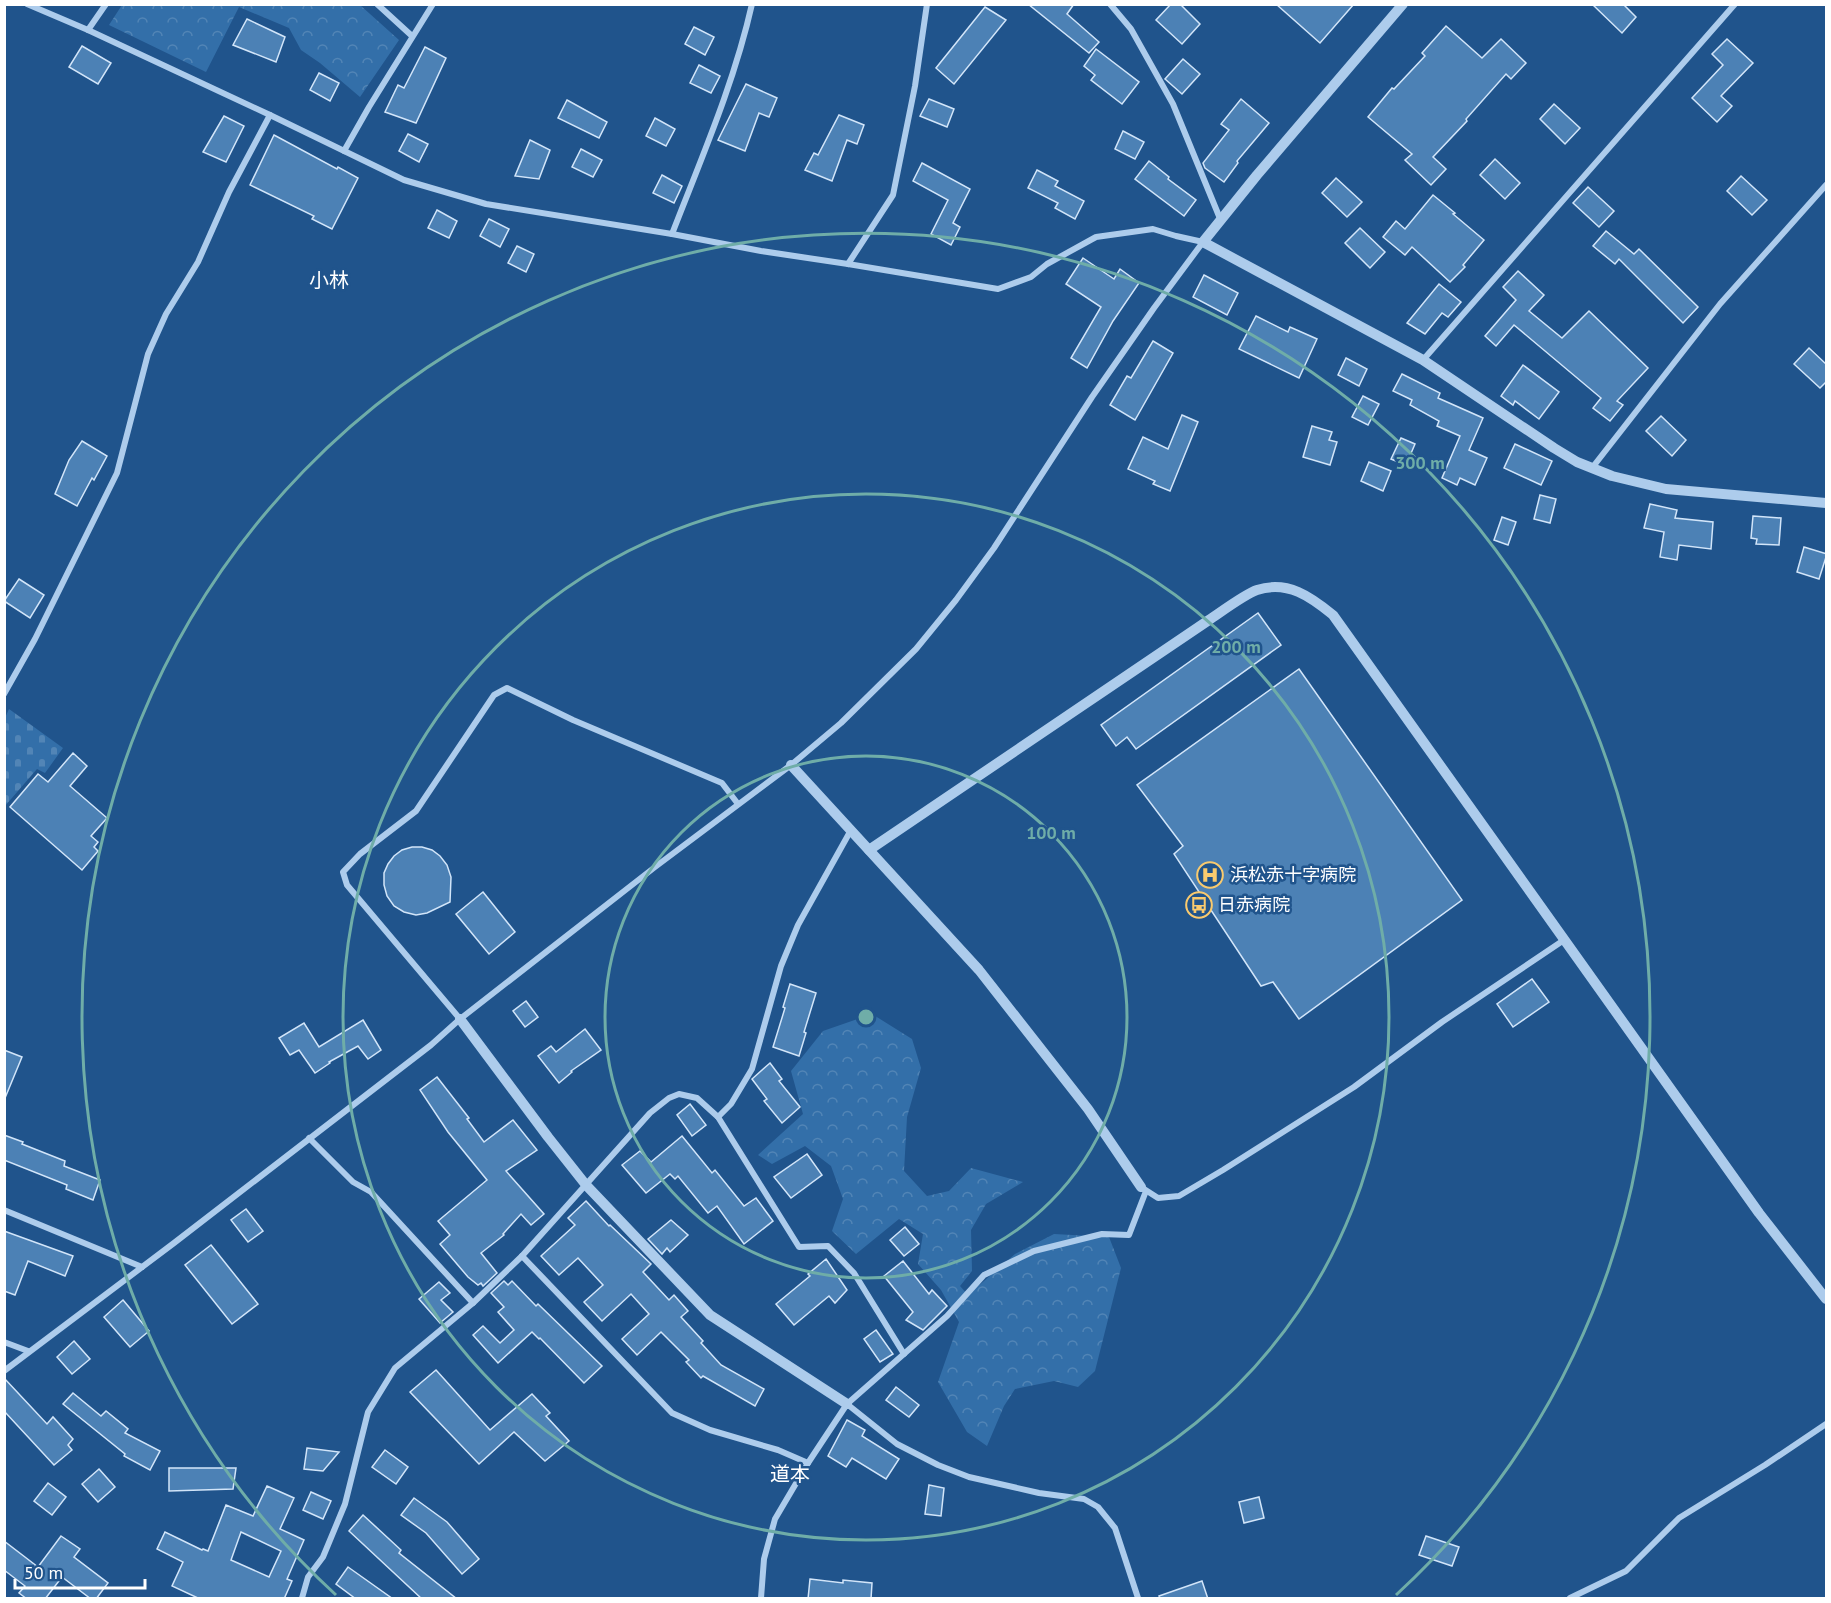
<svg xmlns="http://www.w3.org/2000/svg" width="1831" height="1603" viewBox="0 0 1831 1603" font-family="'PT Sans','Noto Sans JP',sans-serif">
  <defs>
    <pattern id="forest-crowns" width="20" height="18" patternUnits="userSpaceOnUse" patternTransform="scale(1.5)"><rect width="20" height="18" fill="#336fa9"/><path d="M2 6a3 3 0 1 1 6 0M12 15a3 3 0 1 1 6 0" fill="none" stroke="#5285b6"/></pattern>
    <pattern id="cemetery-stones" width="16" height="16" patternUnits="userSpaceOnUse" patternTransform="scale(1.5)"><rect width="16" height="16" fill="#336fa9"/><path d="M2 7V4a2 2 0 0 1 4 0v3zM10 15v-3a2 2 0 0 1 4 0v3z" fill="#5285b6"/></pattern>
  </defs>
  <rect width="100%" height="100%" fill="#20548c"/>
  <g fill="url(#forest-crowns)">
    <polygon points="360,5 399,40 360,97 320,63 301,50 289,28 239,7 206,72 109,25 122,5"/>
    <polygon points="872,1014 912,1039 921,1068 907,1117 904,1171 927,1196 949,1191 971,1168 1023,1182 986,1204 971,1230 972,1271 960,1286 968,1295 1015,1254 1054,1234 1109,1237 1121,1268 1095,1371 1078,1387 1054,1381 1015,1389 1004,1406 987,1446 967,1432 938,1382 959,1322 941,1290 918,1264 923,1234 899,1219 856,1254 832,1231 843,1199 831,1166 805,1146 772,1164 758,1155 803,1114 791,1071 823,1031"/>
  </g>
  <polygon fill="url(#cemetery-stones)" points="9,709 63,748 45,773 37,769 5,806 4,720"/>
  <g fill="#4c81b5" stroke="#d2e5f9" stroke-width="1.5" fill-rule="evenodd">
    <polygon points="1028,4 1074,4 1067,14 1099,42 1089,53"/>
    <polygon points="1171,4 1180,4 1200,24 1182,44 1156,20"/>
    <polygon points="1276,4 1354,4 1320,43"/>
    <polygon points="1592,4 1623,4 1636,17 1622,33"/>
    <polygon points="985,7 1006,20 954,84 936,68"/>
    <polygon points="247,19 285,37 276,62 233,45"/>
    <polygon points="1446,26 1482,58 1501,39 1526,63 1511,79 1506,74 1466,119 1467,121 1433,157 1446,169 1431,185 1405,160 1412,154 1368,117 1392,88 1394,89 1425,56 1422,53"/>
    <polygon points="694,27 714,37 705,55 685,44"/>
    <polygon points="1727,39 1753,63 1721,96 1732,106 1717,122 1692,98 1723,65 1712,54"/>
    <polygon points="82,46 111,63 98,84 69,67"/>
    <polygon points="425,47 446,58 416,123 385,112 398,85 404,88"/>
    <polygon points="1096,49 1139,82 1122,104 1091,80 1095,75 1084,66"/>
    <polygon points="1183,59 1200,74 1182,94 1165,79"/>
    <polygon points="699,65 720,76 711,93 690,83"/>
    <polygon points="319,73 339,83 330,101 310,90"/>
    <polygon points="746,84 777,98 769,117 759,113 745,151 718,140"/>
    <polygon points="929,99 954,109 947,127 920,116"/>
    <polygon points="1241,99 1269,123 1237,161 1238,163 1224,182 1205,168 1203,163 1229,130 1221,124"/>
    <polygon points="567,100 607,122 599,138 558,118"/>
    <polygon points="1554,104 1580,128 1565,144 1540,119"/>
    <polygon points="839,115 864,125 857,144 847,140 832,181 805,170 814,153 818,155"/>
    <polygon points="224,116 244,126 226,162 203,152"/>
    <polygon points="655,118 675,129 666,146 646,136"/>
    <polygon points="1123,131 1144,142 1135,159 1115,149"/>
    <polygon points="408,134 428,144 419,162 399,151"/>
    <polygon points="274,135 337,169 338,167 358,178 332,229 312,219 314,216 250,185"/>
    <polygon points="530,140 550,150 539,179 515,176"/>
    <polygon points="581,149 602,160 593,177 572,167"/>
    <polygon points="1495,159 1520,183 1505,199 1480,175"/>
    <polygon points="1149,161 1169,177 1168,179 1196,200 1184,216 1135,179"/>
    <polygon points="922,163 970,189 953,223 960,227 951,245 931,234 948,200 913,181"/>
    <polygon points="1037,170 1058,181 1055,186 1084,201 1075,219 1055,208 1058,203 1028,188"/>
    <polygon points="662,175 682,186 674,203 653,193"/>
    <polygon points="1741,176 1767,200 1752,215 1727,191"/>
    <polygon points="1336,178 1362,202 1347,217 1322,193"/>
    <polygon points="1588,187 1614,211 1599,227 1573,203"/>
    <polygon points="1433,195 1455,213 1453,214 1484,240 1463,265 1465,267 1450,282 1412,247 1405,255 1383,237 1396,221 1405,229"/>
    <polygon points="437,210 457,221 449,238 428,228"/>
    <polygon points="489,219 509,229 500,247 480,236"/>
    <polygon points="1360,228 1385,252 1370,268 1345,243"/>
    <polygon points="1606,231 1634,254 1639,249 1698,307 1683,323 1619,259 1615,264 1593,246"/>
    <polygon points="517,246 534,254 526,272 508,263"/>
    <polygon points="1083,258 1114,279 1120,269 1139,283 1113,321 1087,368 1071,358 1101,307 1066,284"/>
    <polygon points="1518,271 1544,295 1529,311 1562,338 1589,311 1648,368 1617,401 1623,405 1610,421 1593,408 1601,398 1514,325 1496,346 1485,336 1516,300 1503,287"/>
    <polygon points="1204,275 1238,293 1227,315 1193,297"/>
    <polygon points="1439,284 1461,302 1448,317 1442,313 1425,334 1407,323"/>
    <polygon points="1256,316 1288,332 1290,327 1317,339 1299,378 1239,349"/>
    <polygon points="1153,341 1173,353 1135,420 1110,405 1127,376 1131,378"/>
    <polygon points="1809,348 1827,365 1827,381 1820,388 1794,364"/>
    <polygon points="1346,358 1367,369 1359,386 1338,375"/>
    <polygon points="1523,365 1559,392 1539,419 1515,401 1513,405 1501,396"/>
    <polygon points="1402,374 1440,393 1438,398 1483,418 1469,450 1487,458 1475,485 1460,478 1457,485 1442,478 1460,436 1437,426 1439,421 1410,405 1412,400 1393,391"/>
    <polygon points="1363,396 1379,404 1368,425 1352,417"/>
    <polygon points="1182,415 1198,422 1170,491 1153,484 1155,481 1128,469 1143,437 1168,449"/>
    <polygon points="1661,416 1686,440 1672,456 1646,431"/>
    <polygon points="1312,426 1332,432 1329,440 1337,442 1330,465 1303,457"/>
    <polygon points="1401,438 1415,444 1406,465 1391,459"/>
    <polygon points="82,441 107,456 94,480 92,478 77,506 55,494 69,460"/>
    <polygon points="1515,444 1552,461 1541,485 1504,468"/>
    <polygon points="1369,462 1391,471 1383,491 1361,481"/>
    <polygon points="1540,495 1556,499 1550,523 1534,519"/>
    <polygon points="1650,504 1677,510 1675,518 1713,522 1711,549 1679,545 1677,560 1660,557 1664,532 1644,528"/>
    <polygon points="1753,516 1781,518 1779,545 1756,544 1757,539 1751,538"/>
    <polygon points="1502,517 1516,522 1508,545 1494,540"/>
    <polygon points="1804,547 1827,554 1819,579 1797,572"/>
    <polygon points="19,579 44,595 30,618 4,601"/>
    <polygon points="1258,613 1281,645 1136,749 1127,737 1116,746 1101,725"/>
    <polygon points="1299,669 1462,900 1299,1019 1273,982 1261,986 1174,854 1183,846 1137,785"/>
    <polygon points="73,753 87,766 70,786 107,818 91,836 98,842 94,847 98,851 82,870 10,807 38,774 48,782"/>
    <polygon points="412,847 422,847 432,850 440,856 447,865 451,877 450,902 427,913 416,915 404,912 394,906 387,896 384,885 384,873 388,864 394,856 402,850"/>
    <polygon points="483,892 515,932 489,954 456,914"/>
    <polygon points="1532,979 1549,1002 1513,1027 1497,1004"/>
    <polygon points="790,984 816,993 804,1032 806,1033 799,1056 773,1047 785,1008 783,1007"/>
    <polygon points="526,1001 538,1017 525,1027 513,1011"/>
    <polygon points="363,1020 381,1050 368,1059 358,1046 329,1062 330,1063 315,1073 299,1050 290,1055 279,1038 304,1023 319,1047"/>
    <polygon points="585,1029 601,1050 571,1071 572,1072 559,1083 538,1056 551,1046 556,1052"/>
    <polygon points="4,1050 22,1057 5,1098 4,1098"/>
    <polygon points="770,1063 782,1079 779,1081 800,1107 782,1123 764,1101 767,1099 752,1079"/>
    <polygon points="437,1077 469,1118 467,1119 484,1142 513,1120 537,1150 506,1171 544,1214 531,1225 521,1214 503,1234 504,1235 481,1253 497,1273 483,1286 481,1283 478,1285 468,1277 440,1244 450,1235 438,1221 487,1180 448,1132 420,1090"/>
    <polygon points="690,1104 706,1125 692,1136 677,1115"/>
    <polygon points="4,1135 23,1142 22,1144 65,1161 64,1166 100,1180 93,1200 66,1189 67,1185 4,1160"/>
    <polygon points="682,1136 712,1173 715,1170 744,1206 756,1198 773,1221 744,1244 717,1206 708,1213 678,1176 675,1179 670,1174 646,1193 622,1165 640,1151 651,1162"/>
    <polygon points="807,1154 822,1175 791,1198 774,1177"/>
    <polygon points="586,1201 609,1226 610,1225 651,1264 643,1272 669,1300 674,1295 688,1311 681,1317 703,1341 701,1343 721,1365 764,1389 755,1406 703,1376 701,1378 686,1362 689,1360 661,1332 637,1355 622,1339 649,1314 631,1294 602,1321 584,1302 603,1285 578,1258 559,1275 541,1256 575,1225 568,1218"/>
    <polygon points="246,1209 263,1231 248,1242 231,1220"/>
    <polygon points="671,1220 688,1235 670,1252 667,1248 662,1254 648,1239"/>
    <polygon points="905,1227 919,1244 904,1256 890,1240"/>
    <polygon points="4,1231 73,1256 65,1276 28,1261 15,1295 4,1291"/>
    <polygon points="211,1245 258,1304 232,1324 185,1265"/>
    <polygon points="826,1259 847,1290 835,1303 829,1296 794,1325 776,1304 810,1276 808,1274"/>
    <polygon points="903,1261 929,1294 932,1290 947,1306 923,1330 906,1320 913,1312 884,1276"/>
    <polygon points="504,1281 508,1285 512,1281 536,1306 538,1304 602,1366 584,1383 540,1338 539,1339 532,1332 498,1363 473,1335 483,1326 500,1343 514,1330 498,1312 504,1307 491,1293"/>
    <polygon points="439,1282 450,1293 441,1300 453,1312 440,1323 419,1299"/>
    <polygon points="123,1300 149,1331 130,1347 104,1317"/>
    <polygon points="876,1330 893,1354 880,1362 864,1339"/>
    <polygon points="74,1341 90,1359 72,1374 57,1357"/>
    <polygon points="436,1370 490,1430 532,1394 550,1413 546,1416 569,1441 545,1461 514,1432 479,1464 410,1392"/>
    <polygon points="4,1378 47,1424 53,1417 73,1439 68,1445 72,1450 54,1465 4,1411"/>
    <polygon points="896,1387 919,1405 909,1417 886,1400"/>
    <polygon points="73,1393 101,1416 106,1411 128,1429 125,1433 160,1451 150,1470 124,1456 125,1454 63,1404"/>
    <polygon points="847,1420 865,1430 862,1436 899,1459 886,1479 852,1458 846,1467 828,1456"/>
    <polygon points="307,1448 339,1452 323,1471 304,1469"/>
    <polygon points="385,1450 408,1467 396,1484 372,1467"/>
    <polygon points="169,1468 236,1468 233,1489 169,1491"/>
    <polygon points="99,1469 115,1487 98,1502 82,1484"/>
    <polygon points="48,1483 66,1497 52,1515 34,1501"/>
    <polygon points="929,1485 944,1488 941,1516 925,1514"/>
    <path d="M267 1486 294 1498 280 1529 304 1540 287 1579 292 1581 284 1599H200L172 1586 183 1562 157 1549 165 1532 202 1550 203 1549 208 1551 226 1505 253 1516ZM241 1532 281 1551 269 1577 231 1560Z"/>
    <polygon points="311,1492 331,1501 323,1519 303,1510"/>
    <polygon points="1259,1497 1264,1518 1244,1523 1239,1502"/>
    <polygon points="414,1498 447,1522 479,1559 462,1574 426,1533 401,1515"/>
    <polygon points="363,1515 401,1550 399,1553 457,1599 422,1599 349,1531"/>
    <polygon points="61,1536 80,1549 74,1557 108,1583 96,1599 91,1599 62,1577 45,1599 27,1599 19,1593 25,1586 4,1570 4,1541 38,1567"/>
    <polygon points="1426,1536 1459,1547 1452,1566 1419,1555"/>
    <polygon points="348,1567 393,1599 356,1599 336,1584"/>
    <polygon points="810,1579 843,1583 843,1580 872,1583 871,1599 808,1599"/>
    <polygon points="1202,1581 1208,1599 1160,1599 1159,1596"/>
  </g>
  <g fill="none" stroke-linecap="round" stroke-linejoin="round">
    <g stroke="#adccec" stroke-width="6">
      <polyline points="377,4 412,36"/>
      <polyline points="1110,4 1131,29 1173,104 1221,221"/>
      <polyline points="88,30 106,4"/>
      <polyline points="344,151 369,107 433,4"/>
      <path d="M672 234C701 159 734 84 752 4"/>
      <polyline points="848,264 893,195 915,86 927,4"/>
      <polyline points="1423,360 1735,4"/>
      <polyline points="1592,468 1720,304 1826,185"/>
      <polyline points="4,694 35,639 117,473 148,354 166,314 198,262 229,192 270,115"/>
      <polyline points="460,1019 347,885 343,872 360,854 416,811 494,695 507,688 573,720 722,783 738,804"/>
      <polyline points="718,1117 731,1104 752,1069 781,966 798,925 851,830"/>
      <polyline points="309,1138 353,1182 371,1192 473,1303"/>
      <polyline points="1144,1189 1158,1198 1179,1196 1223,1170 1354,1087 1442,1022 1564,940"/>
      <polyline points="4,1210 142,1267"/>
      <polyline points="522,1256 672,1413 710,1430 778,1450 808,1463"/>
      <polyline points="4,1342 28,1351"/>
      <polyline points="4,1371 174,1243 431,1045 460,1019 655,867 791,765 841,723 916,649 956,600 994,548 1092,397 1154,308 1203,242 1176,236 1153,229 1096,237 1047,264 1031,277 998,289 848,264 761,251 672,234 486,204 404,180 270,115 88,30 27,4"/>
      <polyline points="847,1404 897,1444 938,1465 969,1477 1039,1493 1084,1499 1098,1507 1115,1528 1138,1598"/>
      <polyline points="302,1598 308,1577 323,1557 345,1504 368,1412 395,1368 473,1303 522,1256 650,1113 669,1098 679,1094 697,1098 718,1117 799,1247 828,1246 854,1273 904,1354"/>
      <polyline points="761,1598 764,1559 775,1519 808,1463 847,1404 947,1316 984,1275 1034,1251 1102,1234 1129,1235 1146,1191"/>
      <polyline points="1570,1598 1626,1571 1679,1518 1765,1465 1826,1424"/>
    </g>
    <g stroke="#adccec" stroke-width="10">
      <polyline points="1403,4 1257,175 1203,242 1423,360 1554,448 1577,462 1612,476 1666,489 1826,503"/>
      <polyline points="791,765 979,970 1088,1109 1141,1187"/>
      <path d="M869 850 1209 620C1221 612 1245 594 1257 590 1288 580 1311 597 1333 615L1759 1213 1826 1299"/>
      <polyline points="460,1019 548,1137 586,1185 710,1315 847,1404"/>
    </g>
  </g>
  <g fill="none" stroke="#6fada8" stroke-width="3">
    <circle cx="866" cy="1017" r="261"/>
    <circle cx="866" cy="1017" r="523"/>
    <path d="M336 1595A784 784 0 1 1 1396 1595"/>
  </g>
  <defs>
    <g id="hospital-ring" transform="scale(1.35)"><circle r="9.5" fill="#20548c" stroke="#f9ca6e" stroke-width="1.5"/><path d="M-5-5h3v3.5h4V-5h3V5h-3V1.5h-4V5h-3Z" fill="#f9ca6e"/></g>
    <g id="bus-ring" transform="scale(1.35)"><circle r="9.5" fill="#20548c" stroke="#f9ca6e" stroke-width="1.5"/><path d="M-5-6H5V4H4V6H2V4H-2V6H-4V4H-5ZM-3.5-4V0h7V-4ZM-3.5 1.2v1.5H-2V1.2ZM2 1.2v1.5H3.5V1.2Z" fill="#f9ca6e"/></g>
  </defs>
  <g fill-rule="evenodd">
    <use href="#hospital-ring" x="1210" y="875"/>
    <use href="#bus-ring" x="1199" y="905"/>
  </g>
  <g text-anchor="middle" stroke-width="5" stroke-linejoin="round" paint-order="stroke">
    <g font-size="18" fill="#fff" stroke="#20548c" text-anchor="start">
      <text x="1230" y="881">浜松赤十字病院</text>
      <text x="1218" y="911">日赤病院</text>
    </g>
    <g font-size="20" fill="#fff" stroke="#20548c">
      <text x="329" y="287">小林</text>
      <text x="790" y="1481">道本</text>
    </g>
  </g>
  <circle cx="866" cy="1017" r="9" fill="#6fada8" stroke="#20548c" stroke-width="3"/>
  <g font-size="18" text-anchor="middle" font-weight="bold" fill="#6fada8" stroke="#20548c" stroke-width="5" stroke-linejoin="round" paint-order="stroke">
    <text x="1420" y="469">300 m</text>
    <text x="1236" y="653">200 m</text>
    <text x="1051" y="839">100 m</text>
  </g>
  <rect width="1831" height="1603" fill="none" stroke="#ffffff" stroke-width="12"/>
  <path d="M15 1579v9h130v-9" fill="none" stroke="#ffffff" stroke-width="3"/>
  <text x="24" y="1579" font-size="18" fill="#ffffff" stroke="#20548c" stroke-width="4.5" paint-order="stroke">50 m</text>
</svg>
